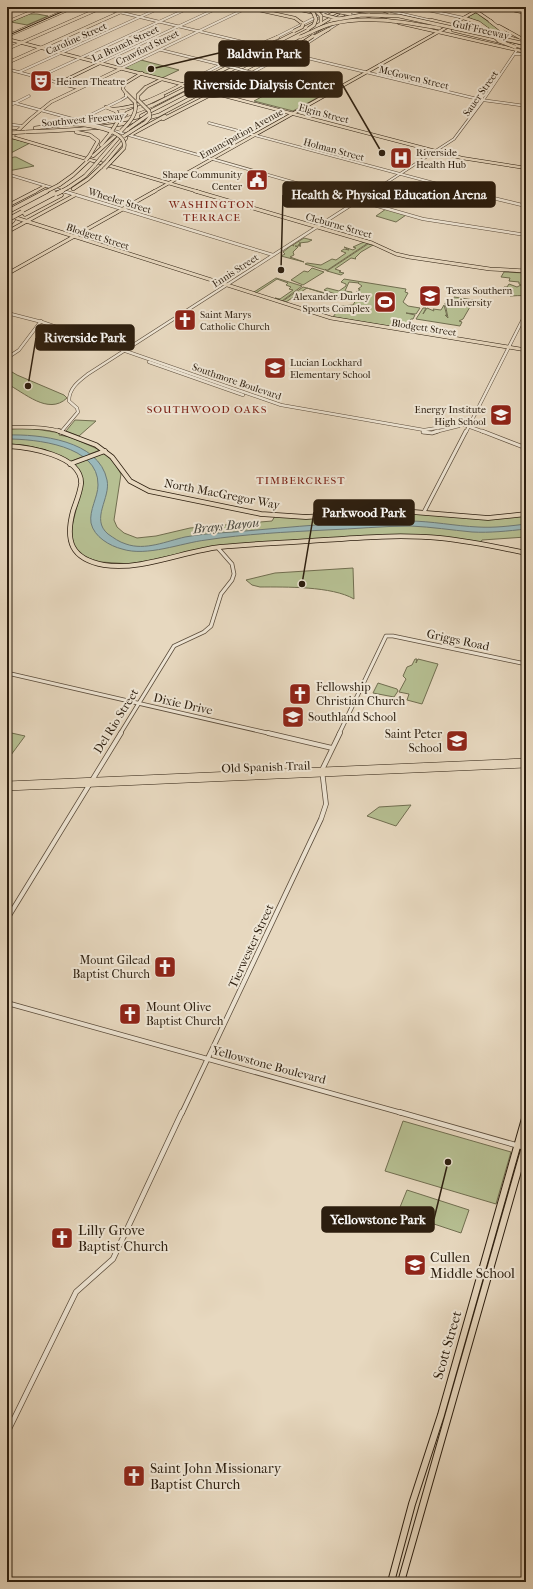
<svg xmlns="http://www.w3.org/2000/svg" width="533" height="1589" viewBox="0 0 533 1589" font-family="'IM FELL French Canon',serif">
  <rect width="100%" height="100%" fill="#e7d8bf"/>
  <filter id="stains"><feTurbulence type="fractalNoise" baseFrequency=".005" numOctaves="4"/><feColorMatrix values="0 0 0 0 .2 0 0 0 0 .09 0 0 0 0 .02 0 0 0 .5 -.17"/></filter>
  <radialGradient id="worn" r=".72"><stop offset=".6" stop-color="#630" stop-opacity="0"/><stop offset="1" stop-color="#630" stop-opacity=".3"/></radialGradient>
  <g fill="#b6bf92" stroke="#716e50">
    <polygon points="475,13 477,13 507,36 490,31 484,25 467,17"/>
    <polygon points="29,14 37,14 48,16 27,25 11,22"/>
    <polygon points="141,60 179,70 162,78 123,68"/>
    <polygon points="287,83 326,93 293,111 254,101"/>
    <polygon points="12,139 14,139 30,143 7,155 7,143"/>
    <polygon points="14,157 16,157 34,166 8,171 7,160"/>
    <polygon points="386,209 406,215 396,222 376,216"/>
    <polygon points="304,238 312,240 308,242 299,243 301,244 298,245 301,246 295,246 298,247 293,252 294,255 290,257 304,262 281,256 285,254 283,252 292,245 294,246 293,245"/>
    <polygon points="364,242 368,243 326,271 326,269 325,270 305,264 307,263 321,265 332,259 336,260 346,253 341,251 344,249 349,250 344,247 353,250 356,248 353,247"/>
    <polygon points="368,244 373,245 361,252 355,258 356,259 351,258 335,269 341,271 339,272 344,273 341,275 327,271"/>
    <polygon points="312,268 324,272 303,285 291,280 304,271 308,272"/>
    <path d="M504 272 526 273V288L524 285H523L526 288V296C519 295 515 296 510 296L512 293 502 291 504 287H507L509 284 517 287 521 285 519 284V282L509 281 510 278 501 277Z"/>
    <polygon points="276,278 302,286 282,301 275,298 280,299 293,290 289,289 291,287 286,285 288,283 277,279 256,293 254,292"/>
    <polygon points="344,279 406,289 405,292 408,293 403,302 408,306 420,308 416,314 406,313 415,315 413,319 411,319 408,322 410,323 405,329 333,317 341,306 353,305 356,300 346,298 345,300 307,288 286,302 283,301 303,287 340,297 354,297 357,293 356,292 358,292 360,289 358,289 362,286 358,283 359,283 349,282 345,291 352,292 350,296 341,296 324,290 327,288 339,291 346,286 346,284 341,282"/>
    <polygon points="454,297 474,300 463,319 459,321 462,322 460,326 416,319 423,308 426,308 423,314 427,308 434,311 433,309 441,310 444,305 447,316 445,315 448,318 445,303 450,305 452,301 467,304 469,302 453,299"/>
    <path d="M7 369 17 375 64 395 67 398C48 416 24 392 7 384Z"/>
    <polygon points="75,420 96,421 79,436 66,431"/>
    <polygon points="29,428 60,433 59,435 70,437 100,450 69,462 45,451 46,450 24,445 7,444 7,429"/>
    <polygon points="104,453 113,461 121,474 114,520 117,527 124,533 137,538 156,536 190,528 272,521 275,516 394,512 488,519 526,515 526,537 482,540 480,543 390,536 201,549 131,564 101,562 84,557 75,549 70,534 83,482 80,472 74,464"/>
    <path d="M353 568 354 599C332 586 285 587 260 587L252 585 246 580 275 573Z"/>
    <polygon points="415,659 417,659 416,663 418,659 438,664 422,704 407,700 409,694 399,692 406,679 403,676 407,667 412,665"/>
    <polygon points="378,683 397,689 398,691 394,697 373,693"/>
    <polygon points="7,732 25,736 11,755 7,754"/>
    <polygon points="411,805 396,826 367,816 379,807"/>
    <polygon points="403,1121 511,1152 496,1204 385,1171"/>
    <polygon points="407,1190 469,1210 461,1233 398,1212"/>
  </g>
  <path fill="#9ab8ba" stroke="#6e7a76" d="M7 435C39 434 99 440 107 480 111 498 90 519 108 534 114 538 119 542 126 544 145 551 167 541 185 537 201 534 217 533 234 532 292 527 350 521 408 521 432 521 455 526 478 527 494 528 510 526 526 524V529C508 531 490 533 472 532 451 530 432 527 411 526 383 526 355 529 326 530 286 532 245 534 206 540 181 543 147 557 122 549 110 546 94 537 91 523 89 510 98 497 98 485 99 445 35 439 7 439Z"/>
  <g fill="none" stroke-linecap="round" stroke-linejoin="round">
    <g stroke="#5b4c3b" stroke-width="3">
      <g id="minor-far4">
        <polyline points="98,7 260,46"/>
        <polyline points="414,7 464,18"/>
        <polyline points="456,7 476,11"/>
        <polyline points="386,10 433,21"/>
        <polyline points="347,18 365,7"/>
        <polyline points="275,38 332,9"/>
        <polyline points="306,44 340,22"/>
        <polyline points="161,50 222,65"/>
        <polyline points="286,53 482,100 526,106"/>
        <polyline points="515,54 526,54"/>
        <polyline points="100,63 220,7"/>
        <polyline points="7,69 59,83"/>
        <polyline points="120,69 249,7"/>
        <polyline points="19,72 162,7"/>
        <polyline points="250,72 331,92"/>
        <polyline points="39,77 191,7"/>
        <polyline points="183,84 268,41"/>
        <polyline points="214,93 287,54"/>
        <polyline points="7,101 88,123"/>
        <polyline points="7,107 29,96"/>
        <polyline points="78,121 121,100 126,97 126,93"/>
        <polyline points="209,123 468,192"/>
        <polyline points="7,124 22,126"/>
        <polyline points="111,130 328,192"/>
        <polyline points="7,174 66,192"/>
        <polyline points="372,192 454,139 484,99 517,50"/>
      </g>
    </g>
    <g stroke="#5b4c3b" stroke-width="3.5">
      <g id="minor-far3">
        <polyline points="63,191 273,255"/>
        <polyline points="325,191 423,219 526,235"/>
        <polyline points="464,191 526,206"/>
        <polyline points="7,313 42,322 281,405 424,430 462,424 484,432"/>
        <polyline points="7,358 19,350 41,321"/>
        <polyline points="149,362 243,395"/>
        <path d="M61 432 78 412 77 408 69 401C69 388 79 381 88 374L373 191"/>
        <polyline points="423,432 426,432"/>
        <polyline points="435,432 459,426"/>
        <polyline points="466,432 526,313"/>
      </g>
    </g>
    <g stroke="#5b4c3b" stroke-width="4.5">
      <g id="minor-far2">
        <polyline points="482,431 526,448"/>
        <polyline points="423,432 432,433 438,431"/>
        <polyline points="424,512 466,431"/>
        <polyline points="7,673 272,734"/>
        <polyline points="120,734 174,646 204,632 211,626 221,594 232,580 234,574 232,564 218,548"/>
        <polyline points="339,734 386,636 393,636 526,664"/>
      </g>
    </g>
    <g stroke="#5b4c3b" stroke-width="5.5">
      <g id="minor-far1">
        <polyline points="268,733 332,748"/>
        <polyline points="7,919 121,733"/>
        <polyline points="7,1003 402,1113"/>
        <polyline points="182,1113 321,819 326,804 322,770 340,733"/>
      </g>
    </g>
    <g stroke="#5b4c3b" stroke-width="6">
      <g id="minor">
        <polyline points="399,1112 526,1148"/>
        <polyline points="7,1433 76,1292 113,1259 182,1112"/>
      </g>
    </g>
    <g stroke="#2c1e0f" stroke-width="3.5">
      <g id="major-far4">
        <polyline points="245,7 295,18 303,24"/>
        <polyline points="287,7 324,15"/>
        <polyline points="329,7 336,9"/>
        <polyline points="499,7 526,13"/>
        <polyline points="7,10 13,7"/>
        <polyline points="476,11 492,22"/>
        <polyline points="352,12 386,20"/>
        <polyline points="7,22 43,7"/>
        <polyline points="399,23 526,52"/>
        <polyline points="499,26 526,41"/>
        <polyline points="7,36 74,7"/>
        <polyline points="7,39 185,85"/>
        <polyline points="7,49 103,7"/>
        <polyline points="7,63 132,7"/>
        <polyline points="59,83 100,63"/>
        <polyline points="59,83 79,88"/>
        <polyline points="146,87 162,79"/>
        <polyline points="126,93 123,89 124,84 142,73"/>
        <polyline points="217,94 462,158 526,168"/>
        <path d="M111 109C136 109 161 95 183 84"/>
        <polyline points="12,137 199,192"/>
        <polyline points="7,141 30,119 51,102 120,69"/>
        <polyline points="34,192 45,186"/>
        <polyline points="153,192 483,7"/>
      </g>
    </g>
    <g stroke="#2c1e0f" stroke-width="4">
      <g id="major-far3">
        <polyline points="195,191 372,243 396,254 409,257 490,269 526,271"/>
        <polyline points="7,206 36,191"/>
        <polyline points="7,215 331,318 526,350"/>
        <polyline points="7,232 75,195"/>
        <polyline points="7,274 155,191"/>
        <path d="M7 427C25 428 45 426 61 432"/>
      </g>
    </g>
    <g stroke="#2c1e0f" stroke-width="5.5">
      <g id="major-far2">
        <polyline points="59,431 96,445 112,457 130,481 149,491 261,514 306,517 401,511 488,518 526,514"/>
        <path d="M7 446C27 447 83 455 81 484 80 493 76 502 73 511 65 541 71 559 104 565 141 571 184 551 220 547 250 544 280 543 310 541 353 538 397 534 440 538 469 541 498 547 526 553"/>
        <polyline points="70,464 105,451"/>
      </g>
    </g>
    <g stroke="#2c1e0f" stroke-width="6">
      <g id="major-far1">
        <polyline points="7,784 526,761"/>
        <polyline points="7,788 526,765"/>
      </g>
    </g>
    <g stroke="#2c1e0f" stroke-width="8">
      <g id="major">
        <polyline points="391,1582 412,1504 441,1415 526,1115"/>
        <polyline points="401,1582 526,1143"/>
      </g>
    </g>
    <g stroke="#2c1e0f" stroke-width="4">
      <g id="highway-far1">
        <polyline points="370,7 372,9"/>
        <polyline points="464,18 479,23 487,29"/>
        <polyline points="430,20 505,38"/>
        <polyline points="490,21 508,35"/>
        <polyline points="423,28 431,28 438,25"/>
        <polyline points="453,30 526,48"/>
        <polyline points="502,35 526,43"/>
        <polyline points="308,40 329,29"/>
        <polyline points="266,42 278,37"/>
        <polyline points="290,52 295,48"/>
        <polyline points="126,93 135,102"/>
        <polyline points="210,96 220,95"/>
        <polyline points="138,100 138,95 146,87"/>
        <polyline points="106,107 116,111 118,115"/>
        <polyline points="127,113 163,96"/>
        <polyline points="141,116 271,49"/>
        <polyline points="163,119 214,93"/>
        <polyline points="89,125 116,119 153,105 346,7"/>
        <polyline points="35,128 69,124"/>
        <polyline points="7,131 15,131"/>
        <path d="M25 132C71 130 115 129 159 115L306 37 355 7"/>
        <polyline points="76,132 90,135 98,141 90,155"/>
        <polyline points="132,134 165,116"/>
        <polyline points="101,145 110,134"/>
        <polyline points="93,156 115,136"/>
        <polyline points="100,159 119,137"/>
        <polyline points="107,161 126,138"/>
        <polyline points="59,185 73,175 89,160"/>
        <polyline points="69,187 85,176 95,165"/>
        <polyline points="73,189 88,179 101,167"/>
        <polyline points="45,192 47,191"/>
      </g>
    </g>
    <g stroke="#2c1e0f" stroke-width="5">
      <g id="highway">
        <polyline points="7,212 47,191"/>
        <polyline points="25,214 61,195"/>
        <polyline points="7,226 13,220"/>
      </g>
    </g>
    <use href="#minor-far4" stroke="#efe6d5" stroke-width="2"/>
    <use href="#minor-far3" stroke="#efe6d5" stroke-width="2.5"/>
    <use href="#minor-far2" stroke="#efe6d5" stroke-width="3"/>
    <use href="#minor-far1" stroke="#efe6d5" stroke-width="4"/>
    <use href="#minor" stroke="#efe6d5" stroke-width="4.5"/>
    <use href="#major-far4" stroke="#e7d8bf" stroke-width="2.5"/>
    <use href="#major-far3" stroke="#e7d8bf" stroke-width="3"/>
    <use href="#major-far2" stroke="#e7d8bf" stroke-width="4"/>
    <use href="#major-far1" stroke="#e7d8bf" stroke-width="5"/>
    <use href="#major" stroke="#e7d8bf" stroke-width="6"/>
    <use href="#highway-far1" stroke="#e7d8bf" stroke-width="3"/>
    <use href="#highway" stroke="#e7d8bf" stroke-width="4"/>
    <polyline stroke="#2c1e0f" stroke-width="1" points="7,36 73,7"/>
    <g stroke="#5b4c3b" stroke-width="3" stroke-linecap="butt">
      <g id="minor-bridge">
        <polyline points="260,47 286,53"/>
        <polyline points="224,65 249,72"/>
        <polyline points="85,123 94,126"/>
        <polyline points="92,124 110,129"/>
      </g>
    </g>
    <g stroke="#2c1e0f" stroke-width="3.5" stroke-linecap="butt">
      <g id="major-bridge">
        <polyline points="336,9 352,12"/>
        <polyline points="324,15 340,19"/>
        <polyline points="183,86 212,93"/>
      </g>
    </g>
    <g stroke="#2c1e0f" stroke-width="4" stroke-linecap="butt">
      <g id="highway-bridge-far1">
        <polyline points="305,7 313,12 316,19 314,25 308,29"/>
        <polyline points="315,7 350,14"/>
        <polyline points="335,7 369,12"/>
        <polyline points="374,7 389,12"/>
        <polyline points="313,8 321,16 321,22"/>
        <polyline points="332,20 362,15 399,16 526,44"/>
        <polyline points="487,29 499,41 515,47"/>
        <polyline points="294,31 302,27 303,24"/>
        <path d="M300 37C310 33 320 27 331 24 367 15 404 22 439 28"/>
        <polyline points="295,48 313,36"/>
        <path d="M69 124C82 124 129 129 124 148L105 168"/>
        <polyline points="128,129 148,115"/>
        <path d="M121 131C129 123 138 114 135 102"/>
        <polyline points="7,133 25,132"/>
        <polyline points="110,134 118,121 127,113"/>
        <polyline points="124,136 146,122 150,117 149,111 138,100"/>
        <polyline points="86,160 90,155"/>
        <polyline points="95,165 100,159"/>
        <polyline points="101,167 107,161"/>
        <polyline points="47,191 59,185"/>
        <polyline points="60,192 69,187"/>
      </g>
    </g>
    <g stroke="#2c1e0f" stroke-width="5" stroke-linecap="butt">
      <g id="highway-bridge">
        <polyline points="56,194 62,191"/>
        <polyline points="7,220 22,212"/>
      </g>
    </g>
    <use href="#minor-bridge" stroke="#efe6d5" stroke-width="2"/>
    <use href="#major-bridge" stroke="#e7d8bf" stroke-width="2.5"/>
    <use href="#highway-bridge-far1" stroke="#e7d8bf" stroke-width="3"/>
    <use href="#highway-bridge" stroke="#e7d8bf" stroke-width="4"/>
  </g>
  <defs>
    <g id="theatre-square" transform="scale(1.15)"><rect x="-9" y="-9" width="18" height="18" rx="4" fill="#8f2418" stroke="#efe6d5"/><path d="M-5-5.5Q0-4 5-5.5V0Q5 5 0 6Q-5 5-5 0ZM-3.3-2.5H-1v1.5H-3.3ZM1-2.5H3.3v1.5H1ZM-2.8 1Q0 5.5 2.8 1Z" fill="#fff"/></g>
    <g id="hospital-square" transform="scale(1.15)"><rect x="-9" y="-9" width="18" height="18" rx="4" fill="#8f2418" stroke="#efe6d5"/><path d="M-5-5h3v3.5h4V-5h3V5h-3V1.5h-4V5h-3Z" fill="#fff"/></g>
    <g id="civic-square" transform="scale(1.15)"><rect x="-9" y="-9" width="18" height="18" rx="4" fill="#8f2418" stroke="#efe6d5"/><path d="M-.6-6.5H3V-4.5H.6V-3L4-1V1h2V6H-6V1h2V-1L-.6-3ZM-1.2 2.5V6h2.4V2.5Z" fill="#fff"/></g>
    <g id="university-square" transform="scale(1.15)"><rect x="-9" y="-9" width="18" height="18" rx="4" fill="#8f2418" stroke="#efe6d5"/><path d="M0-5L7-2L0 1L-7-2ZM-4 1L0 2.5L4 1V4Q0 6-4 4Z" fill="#fff"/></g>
    <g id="stadium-square" transform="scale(1.15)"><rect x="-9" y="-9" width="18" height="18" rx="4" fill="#8f2418" stroke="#efe6d5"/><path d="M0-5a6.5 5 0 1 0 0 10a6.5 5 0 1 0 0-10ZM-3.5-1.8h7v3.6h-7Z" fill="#fff"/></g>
    <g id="church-square" transform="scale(1.15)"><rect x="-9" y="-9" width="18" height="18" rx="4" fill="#8f2418" stroke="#efe6d5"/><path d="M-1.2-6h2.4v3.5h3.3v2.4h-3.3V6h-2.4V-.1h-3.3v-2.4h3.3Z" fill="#fff"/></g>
    <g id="school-square" transform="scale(1.15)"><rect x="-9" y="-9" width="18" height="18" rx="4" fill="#8f2418" stroke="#efe6d5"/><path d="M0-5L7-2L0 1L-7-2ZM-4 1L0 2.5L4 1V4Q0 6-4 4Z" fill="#fff"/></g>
  </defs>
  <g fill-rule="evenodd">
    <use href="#theatre-square" x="41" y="81"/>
    <use href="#hospital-square" x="401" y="158"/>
    <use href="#civic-square" x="257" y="180"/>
    <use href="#university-square" x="430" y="296"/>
    <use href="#stadium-square" x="385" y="302"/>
    <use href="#church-square" x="185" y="320"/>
    <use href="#school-square" x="275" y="368"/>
    <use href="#school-square" x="501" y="415"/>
    <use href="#church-square" x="300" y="694"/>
    <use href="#school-square" x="293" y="717"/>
    <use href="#school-square" x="457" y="741"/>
    <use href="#church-square" x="165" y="967"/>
    <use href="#church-square" x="130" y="1014"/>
    <use href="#church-square" x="62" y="1238"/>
    <use href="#school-square" x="415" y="1265"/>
    <use href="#church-square" x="134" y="1476"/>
  </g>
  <g text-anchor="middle" stroke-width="4" stroke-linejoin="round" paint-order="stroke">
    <g font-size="10" fill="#2c1e0f" stroke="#efe6d5">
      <text transform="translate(481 29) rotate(13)" y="4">Gulf Freeway</text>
      <text transform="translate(76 38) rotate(-24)" y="4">Caroline Street</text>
      <text transform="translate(125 43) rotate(-25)" y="4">La Branch Street</text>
      <text transform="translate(147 47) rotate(-26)" y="4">Crawford Street</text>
      <text transform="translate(414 77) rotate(14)" y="4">McGowen Street</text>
      <text transform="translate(480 93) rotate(-55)" y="4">Sauer Street</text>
      <text transform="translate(324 113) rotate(15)" y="4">Elgin Street</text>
      <text transform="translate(83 119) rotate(-5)" y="4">Southwest Freeway</text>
      <text transform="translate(241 133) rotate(-29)" y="4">Emancipation Avenue</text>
      <text transform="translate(334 149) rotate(15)" y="4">Holman Street</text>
      <text transform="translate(120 200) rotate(17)" y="4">Wheeler Street</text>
      <text transform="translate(339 225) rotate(16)" y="4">Cleburne Street</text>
      <text transform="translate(98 236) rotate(18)" y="4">Blodgett Street</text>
      <text transform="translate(235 270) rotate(-33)" y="4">Ennis Street</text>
      <text transform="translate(424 327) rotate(9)" y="4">Blodgett Street</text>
      <text transform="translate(237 381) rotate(19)" y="4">Southmore Boulevard</text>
    </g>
    <g font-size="10" fill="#2c1e0f" stroke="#efe6d5" text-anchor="start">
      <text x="56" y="85">Heinen Theatre</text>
      <text x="416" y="156">Riverside<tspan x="416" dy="12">Health Hub</tspan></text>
      <text x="242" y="178" text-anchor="end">Shape Community<tspan x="242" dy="12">Center</tspan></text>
      <text x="446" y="294">Texas Southern<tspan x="446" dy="12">University</tspan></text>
      <text x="370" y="300" text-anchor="end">Alexander Durley<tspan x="370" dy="12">Sports Complex</tspan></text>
      <text x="200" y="318">Saint Marys<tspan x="200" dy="12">Catholic Church</tspan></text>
      <text x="290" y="366">Lucian Lockhard<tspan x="290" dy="12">Elementary School</tspan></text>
      <text x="486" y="413" text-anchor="end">Energy Institute<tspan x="486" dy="12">High School</tspan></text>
    </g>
    <g font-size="11" letter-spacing="1" fill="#7a1f14" stroke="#efe6d5">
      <text x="212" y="208">WASHINGTON<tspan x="212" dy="13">TERRACE</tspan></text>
      <text x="207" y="413">SOUTHWOOD OAKS</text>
      <text x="301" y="484">TIMBERCREST</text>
    </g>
    <g font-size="12" fill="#2c1e0f" stroke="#efe6d5">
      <text transform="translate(222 494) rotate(11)" y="4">North MacGregor Way</text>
      <text transform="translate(458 640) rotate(12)" y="4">Griggs Road</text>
      <text transform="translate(183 704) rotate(13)" y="4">Dixie Drive</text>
      <text transform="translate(116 721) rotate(-58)" y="4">Del Rio Street</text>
      <text transform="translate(266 767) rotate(-2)" y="4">Old Spanish Trail</text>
      <text transform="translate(251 946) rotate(-65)" y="4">Tierwester Street</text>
      <text transform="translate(269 1065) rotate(15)" y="4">Yellowstone Boulevard</text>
    </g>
    <g font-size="12" fill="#2c1e0f" stroke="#efe6d5" text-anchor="start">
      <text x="316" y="691">Fellowship<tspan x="316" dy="14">Christian Church</tspan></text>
      <text x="308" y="721">Southland School</text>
      <text x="442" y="738" text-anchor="end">Saint Peter<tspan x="442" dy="14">School</tspan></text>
      <text x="150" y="964" text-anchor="end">Mount Gilead<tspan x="150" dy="14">Baptist Church</tspan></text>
      <text x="146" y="1011">Mount Olive<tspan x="146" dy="14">Baptist Church</tspan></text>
    </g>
    <g font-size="13" font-style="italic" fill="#4d4c42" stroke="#efe6d5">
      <text transform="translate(226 525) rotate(-6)" y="5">Brays Bayou</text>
    </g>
    <g font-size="14" fill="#2c1e0f" stroke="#efe6d5" text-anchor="start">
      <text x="78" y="1235">Lilly Grove<tspan x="78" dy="16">Baptist Church</tspan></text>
      <text x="430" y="1262">Cullen<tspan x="430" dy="16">Middle School</tspan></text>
      <text x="150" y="1473">Saint John Missionary<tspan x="150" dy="16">Baptist Church</tspan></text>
    </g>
    <g font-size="14" fill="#2c1e0f" stroke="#efe6d5">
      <text transform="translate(447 1345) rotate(-74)" y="5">Scott Street</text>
    </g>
  </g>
  <path fill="none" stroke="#2c1e0f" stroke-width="1.5" d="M151 69L219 53M382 153L342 84M281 270L283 195M28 386L36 338M302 584L314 512M448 1162L434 1219"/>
  <g fill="#2c1e0f" stroke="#efe6d5" stroke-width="1.5">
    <circle cx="151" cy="69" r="4"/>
    <circle cx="382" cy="153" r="4"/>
    <circle cx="281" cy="270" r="4"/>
    <circle cx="28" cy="386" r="4"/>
    <circle cx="302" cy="584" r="4"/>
    <circle cx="448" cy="1162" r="4"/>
  </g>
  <g fill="#2c1e0f" stroke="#2c1e0f" stroke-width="1.5">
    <rect x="219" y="41" width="90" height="25" rx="4"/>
    <rect x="185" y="72" width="157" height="25" rx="4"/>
    <rect x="283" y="182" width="212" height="25" rx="4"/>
    <rect x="36" y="325" width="98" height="25" rx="4"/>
    <rect x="314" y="500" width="100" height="25" rx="4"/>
    <rect x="322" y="1207" width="112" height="25" rx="4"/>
  </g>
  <g font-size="13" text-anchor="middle" font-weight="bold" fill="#fff">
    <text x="264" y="58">Baldwin Park</text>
    <text x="264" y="89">Riverside Dialysis Center</text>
    <text x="389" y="199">Health &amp; Physical Education Arena</text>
    <text x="85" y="342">Riverside Park</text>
    <text x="364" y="517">Parkwood Park</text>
    <text x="378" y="1224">Yellowstone Park</text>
  </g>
  <rect width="533" height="1589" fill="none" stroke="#e7d8bf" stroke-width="24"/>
  <rect x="8" y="8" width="517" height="1573" fill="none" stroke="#2c1e0f" stroke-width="2"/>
  <rect x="12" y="12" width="509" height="1565" fill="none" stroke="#2c1e0f"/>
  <rect width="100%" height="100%" filter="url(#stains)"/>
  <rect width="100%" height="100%" fill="url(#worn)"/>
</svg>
